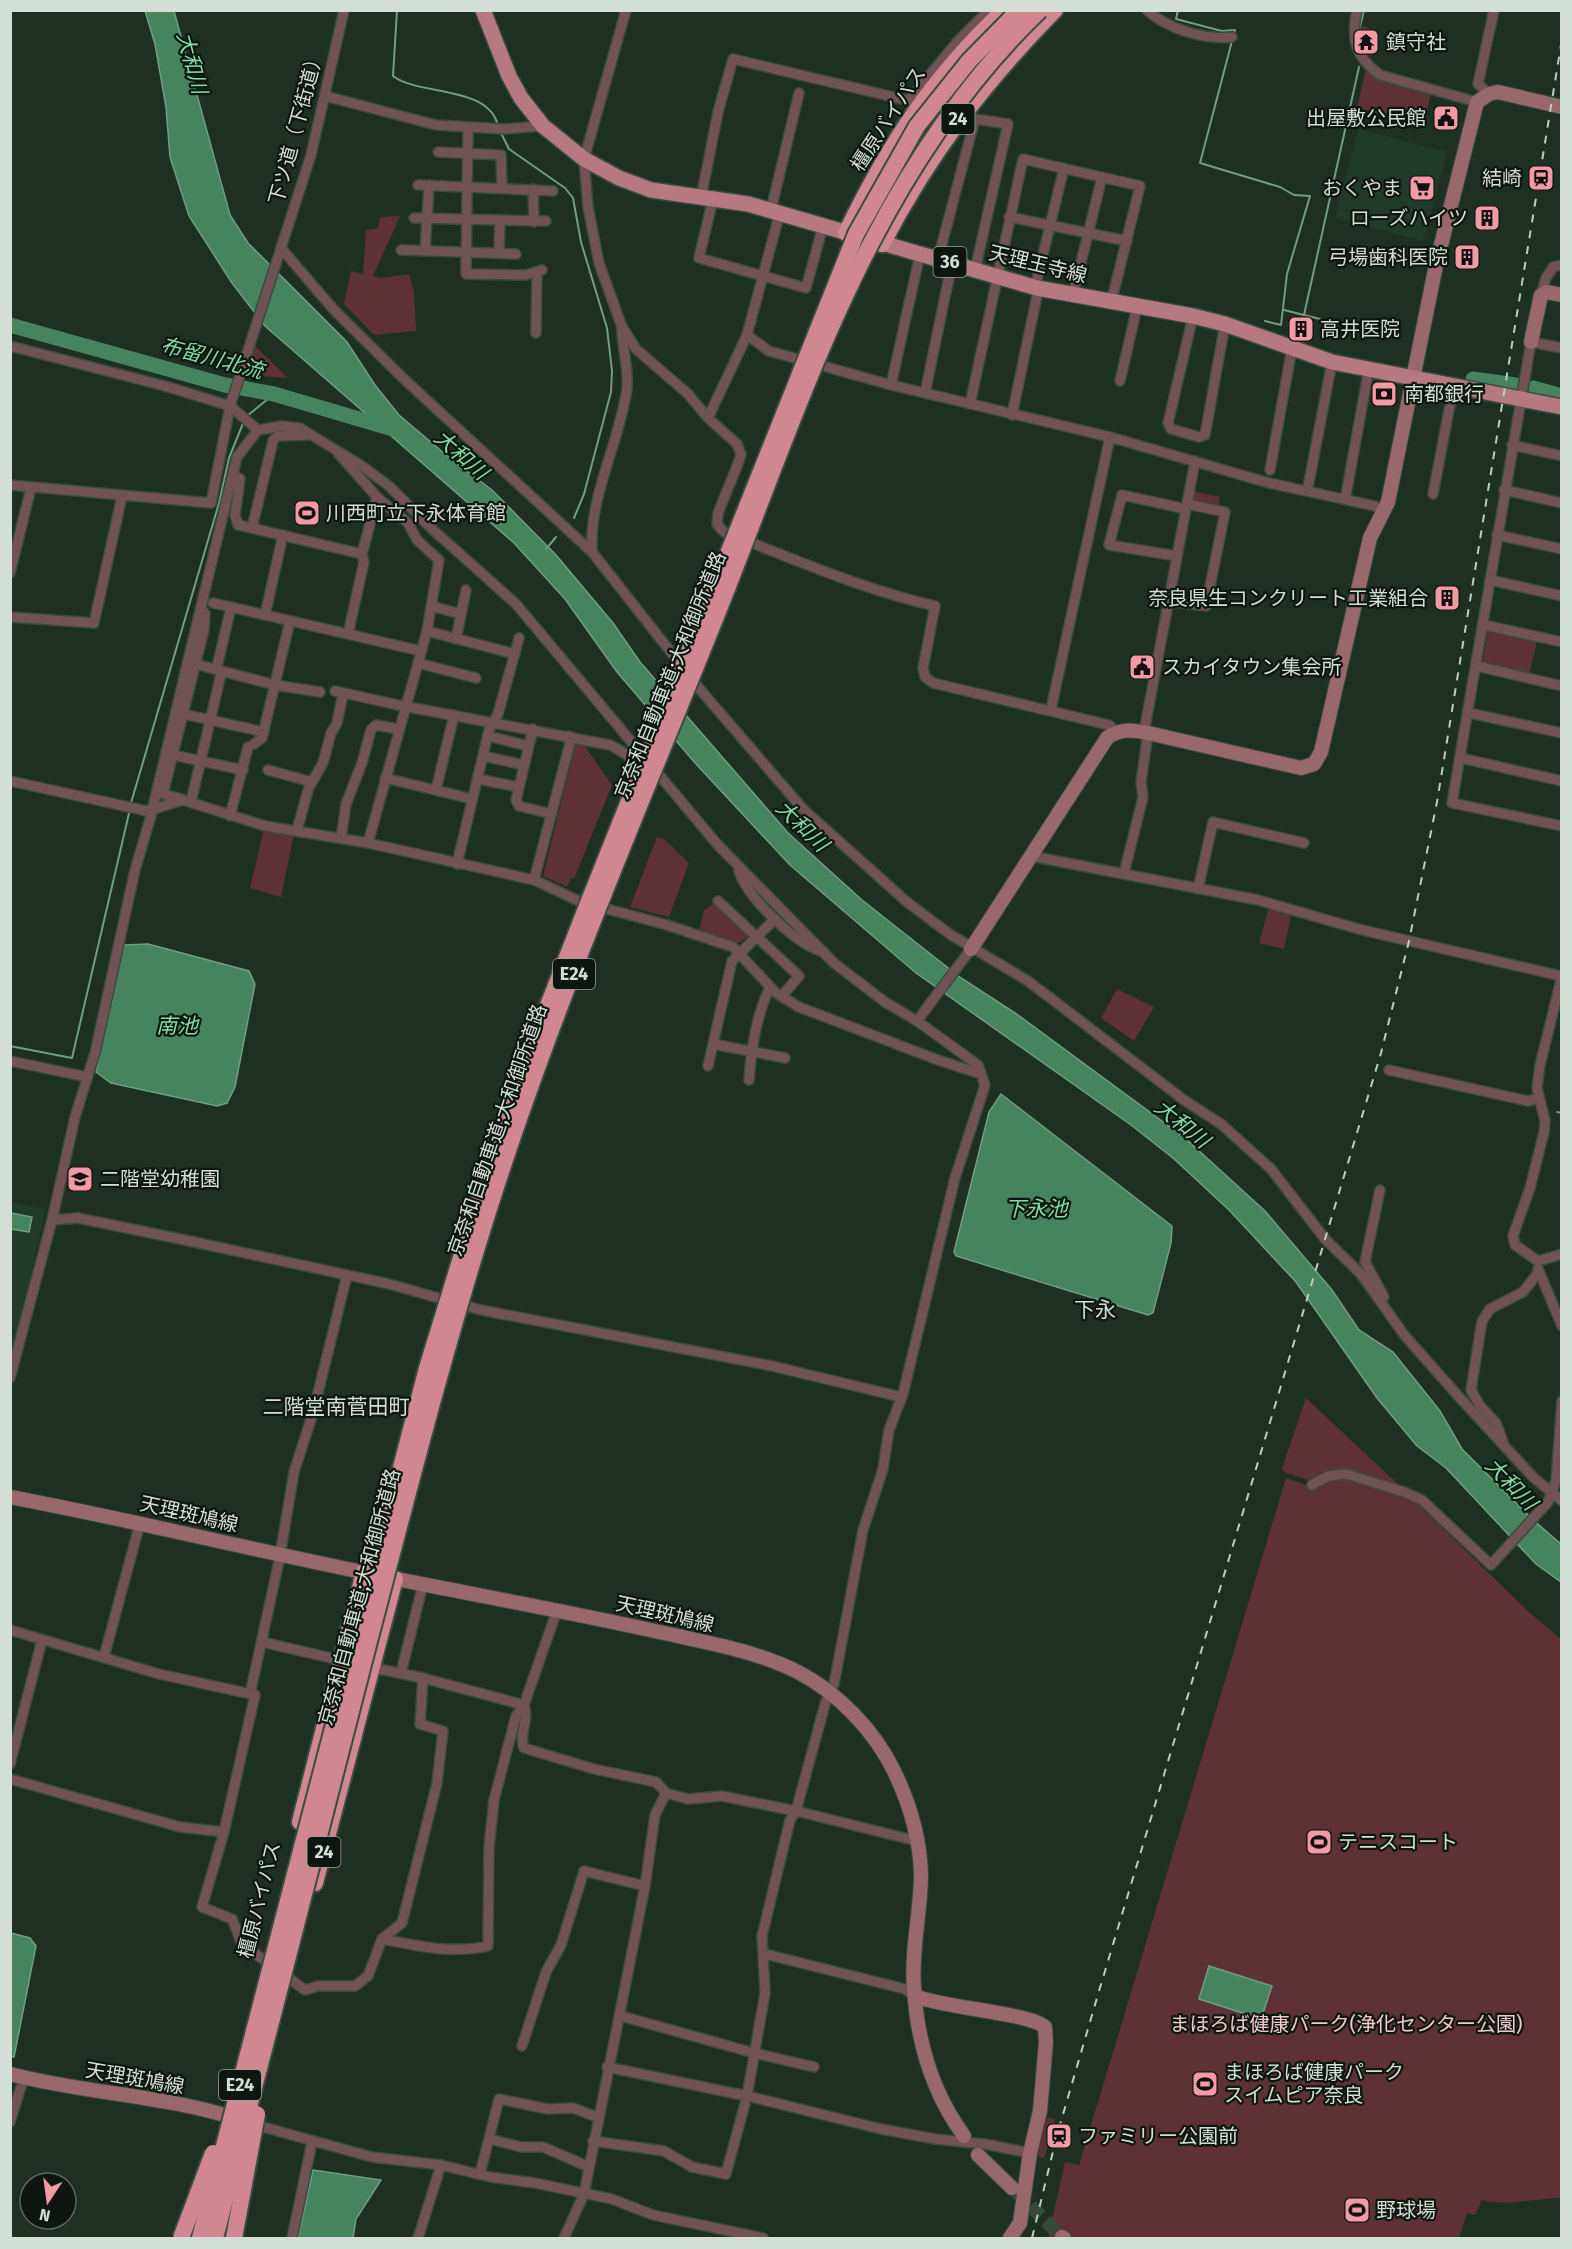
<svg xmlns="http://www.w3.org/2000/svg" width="1572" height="2249" viewBox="0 0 1572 2249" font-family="'Fira Sans','Noto Sans JP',sans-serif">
  <rect width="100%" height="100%" fill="#1d3023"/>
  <g fill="#213b2a">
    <polygon points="1358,129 1447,152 1423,241 1335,218"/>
    <polygon points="11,1202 46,1209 11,1358"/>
  </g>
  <g fill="#5e3136">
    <polygon points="1362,26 1369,28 1365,44 1371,45 1373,36 1376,37 1373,52 1364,57 1358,47"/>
    <polygon points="1366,68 1378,77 1431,94 1423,126 1357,108"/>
    <polygon points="400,216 373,276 381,278 409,274 414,292 416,331 374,335 344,304 351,271 363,274 366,230 378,228 380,217"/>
    <polygon points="254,345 288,378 263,376 246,371"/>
    <polygon points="1192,491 1220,497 1218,507 1195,503 1191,499"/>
    <polygon points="1488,630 1537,641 1529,675 1486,665 1483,661"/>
    <polygon points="576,743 584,745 612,785 574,879 571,878 567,887 543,876"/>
    <polygon points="264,829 294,834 281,897 250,888"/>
    <polygon points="657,837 664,839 689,863 669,917 630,907"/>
    <polygon points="715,903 749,936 739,943 699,931 704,910"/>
    <polygon points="1269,906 1292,912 1284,949 1259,943"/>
    <polygon points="1117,989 1154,1007 1134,1041 1101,1018"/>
    <polygon points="1306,1398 1402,1488 1347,1470 1311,1481 1284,1472 1282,1468"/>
    <path d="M1341 1477 1383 1487 1419 1505 1531 1614 1561 1639V2198C1534 2198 1509 2207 1482 2200L1475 2215 1467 2213 1459 2238H1048L1065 2162 1079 2165 1286 1478 1317 1489 1330 1479Z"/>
    <polygon points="1047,2117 1055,2119 1044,2158 1037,2156"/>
  </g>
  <g fill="#45845d" stroke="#709f81" stroke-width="1.5">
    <polygon points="145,11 174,11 230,215 248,243 347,342 375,385 399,415 446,455 492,490 556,555 613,623 640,662 788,833 862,900 961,978 1018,1015 1185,1138 1265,1211 1332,1290 1359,1330 1393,1352 1440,1411 1462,1449 1532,1519 1561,1544 1561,1582 1536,1564 1446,1468 1417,1446 1377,1398 1296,1282 1229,1210 1173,1158 1131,1125 916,973 790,865 696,764 617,672 565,599 514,543 265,326 232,283 189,216 170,157 166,107 155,44"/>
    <polygon points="148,944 249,971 255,984 235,1087 227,1103 217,1106 111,1083 96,1072 124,945"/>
    <polygon points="1001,1094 1172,1226 1171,1243 1153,1313 1148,1315 956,1256 954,1252 989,1112"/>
    <polygon points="11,1213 32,1217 29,1232 11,1229"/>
    <polygon points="11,1933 30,1938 36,1946 14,2057 10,2056"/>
    <polygon points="1209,1966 1272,1986 1261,2019 1199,1999"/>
    <polygon points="313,2170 381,2180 356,2219 353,2238 298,2238"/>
  </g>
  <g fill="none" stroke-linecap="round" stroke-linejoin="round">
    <g stroke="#709f81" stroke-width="2">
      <path d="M397 10 393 76C419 96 489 85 498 126"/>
      <polyline points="1178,10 1176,19 1222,31 1235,30 1234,35"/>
      <polyline points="1359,31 1364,10"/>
      <polyline points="1232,41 1200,163 1280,187 1294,195 1310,196 1287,274 1281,325 1265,321"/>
      <polyline points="500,131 509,149 565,188 573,198 581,242 607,328 612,371 611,392 584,494 574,518"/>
      <polyline points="1284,310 1320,319"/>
      <polyline points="1304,315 1359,67"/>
      <polyline points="247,416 274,394"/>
      <polyline points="546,549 556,537"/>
      <polyline points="131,803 219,503 229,458 244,421"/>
      <polyline points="10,1046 72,1058 130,809"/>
      <polyline points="1557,1112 1562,1113"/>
    </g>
    <g stroke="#45845d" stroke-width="15">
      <polyline points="10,325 225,385 274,394 393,429"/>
      <polyline points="1473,379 1516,385"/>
      <polyline points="1533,388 1562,396"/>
    </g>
    <polyline stroke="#384a3e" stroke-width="14" stroke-dasharray="14 7" stroke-linecap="butt" points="1016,2191 1062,2237"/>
    <g stroke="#3a4c40" stroke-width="12">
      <g id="street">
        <path d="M626 10 584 159 588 207 599 263 622 327 636 349 688 394 708 418 737 444 741 454 739 461 718 513 717 524 724 532C794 559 861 589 935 606L923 668 925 677 933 683 1109 725 1116 732"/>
        <path d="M1147 10C1167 29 1205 40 1232 37"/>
        <path d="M1357 10C1350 39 1356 58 1380 75L1477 102"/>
        <polyline points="1489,94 1478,84 1494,10"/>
        <polyline points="325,96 436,125 504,129 543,126"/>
        <polyline points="909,100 957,42 989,10"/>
        <polyline points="468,128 466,274 526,275 542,270"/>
        <polyline points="438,152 501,155 502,187"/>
        <polyline points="418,185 553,191"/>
        <polyline points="533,189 534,222"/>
        <polyline points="701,198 718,112 733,59 919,103"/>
        <polyline points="713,199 699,258 806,288 823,226"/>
        <polyline points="771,210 799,93"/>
        <polyline points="1009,217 1127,241"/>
        <polyline points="414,218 546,221"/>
        <polyline points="281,248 334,310 405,380 592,552 703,693 803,809 907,902 951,935 1028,981 1184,1100 1221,1124 1271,1169 1325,1239 1360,1273 1405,1336 1460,1398 1533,1477 1562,1501"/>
        <polyline points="401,250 516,254"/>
        <polyline points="425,251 429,185"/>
        <polyline points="499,253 500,221"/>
        <polyline points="938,259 975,119 1008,124 975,270"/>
        <polyline points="1073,295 1102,177"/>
        <polyline points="1541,295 1546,278 1553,267 1562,265"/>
        <polyline points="1193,316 1168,423 1171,429 1199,437 1205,435 1225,324"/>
        <polyline points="536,333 537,272"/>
        <polyline points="747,335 769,351 891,385 1110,437 1269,483 1375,506 1383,511"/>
        <polyline points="10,346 165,386 230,406 258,430"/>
        <polyline points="1562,348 1531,342 1452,803 1562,826"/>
        <polyline points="1120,381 1137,307"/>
        <polyline points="891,385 920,254"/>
        <polyline points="925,393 952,263"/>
        <polyline points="970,404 1023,159 1140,186 1111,303"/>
        <polyline points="1012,415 1037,296 1036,283 1064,168"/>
        <polyline points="708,418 747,335 780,212"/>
        <polyline points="1512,445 1562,456"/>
        <polyline points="338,453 377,497 408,523 417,540 439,560 427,631 368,843"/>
        <polyline points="1270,470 1292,348"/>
        <polyline points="234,475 240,479 235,515 238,525 362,554"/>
        <polyline points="10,485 211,503 230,406 311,155 344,10"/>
        <polyline points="1308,487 1332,362"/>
        <polyline points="1504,490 1562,503"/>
        <polyline points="1433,494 1454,384"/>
        <polyline points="1346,495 1369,368"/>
        <polyline points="252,528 273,441 277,436 310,435"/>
        <polyline points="1497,535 1562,549"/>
        <path d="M592 552C589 496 619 444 627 389 629 368 622 349 622 329"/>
        <polyline points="1177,556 1109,545 1122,495 1186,509"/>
        <polyline points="10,573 31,488"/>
        <polyline points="1490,580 1562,596"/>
        <polyline points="1168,601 1206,606 1225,512 1187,504"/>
        <polyline points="213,603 421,651"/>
        <polyline points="431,606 461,614"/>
        <polyline points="265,615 283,535"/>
        <polyline points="10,617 94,623 122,496"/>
        <polyline points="1484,625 1562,642"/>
        <polyline points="427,631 515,654"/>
        <polyline points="348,634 364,562 362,554 377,497"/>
        <polyline points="456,639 466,590"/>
        <polyline points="418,663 476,678"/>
        <polyline points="195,664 275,685 320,692"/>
        <polyline points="1477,666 1562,686"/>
        <polyline points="335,691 398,705 610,745 626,754 643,772"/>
        <polyline points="1051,709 1110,437"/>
        <polyline points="1469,713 1562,733"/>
        <polyline points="183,714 264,732"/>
        <polyline points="533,729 516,800 519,806 552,814"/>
        <polyline points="1144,732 1195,461"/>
        <polyline points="488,736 528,746"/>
        <polyline points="254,744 262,738 290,621"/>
        <polyline points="173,755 243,770"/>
        <polyline points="483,756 524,765"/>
        <polyline points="1461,758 1562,781"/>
        <polyline points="268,770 312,782"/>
        <polyline points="385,778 472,799"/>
        <polyline points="478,779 518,787"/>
        <polyline points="10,781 147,811 183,800 265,826 368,843 534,880 581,902 667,925 733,947 776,993 799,1007 938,1060 981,1074"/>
        <polyline points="436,790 454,715"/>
        <polyline points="182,799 163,794 204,630 205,614 203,611"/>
        <polyline points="191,802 221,674 217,667 231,607"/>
        <polyline points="230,816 248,747"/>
        <polyline points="297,830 309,787 323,763 331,733 337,723 343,694"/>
        <polyline points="341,838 346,804 362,763 371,730 376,725 398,729"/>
        <polyline points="1032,854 1036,857 1258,900 1362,930 1561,976"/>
        <polyline points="457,864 489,730 498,714 519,638"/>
        <path d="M739 871C748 898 796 945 824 952"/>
        <polyline points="1124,873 1143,797 1141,782 1148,733"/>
        <polyline points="534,880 570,743 569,736"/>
        <polyline points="1198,889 1213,822 1304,843"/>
        <polyline points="718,901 799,976 782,996"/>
        <polyline points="1562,976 1540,1065 1537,1088 1545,1121 1544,1132 1530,1188 1513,1236 1515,1245 1538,1261 1562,1254"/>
        <polyline points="917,1021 971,949"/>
        <polyline points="713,1044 785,1058"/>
        <polyline points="10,1061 87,1077"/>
        <polyline points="708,1066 732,961 775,919"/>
        <polyline points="1389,1070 1528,1101 1539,1098"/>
        <path d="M749 1080C751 1050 757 1014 770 987"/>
        <polyline points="1380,1190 1365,1262 1384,1297"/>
        <polyline points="52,1220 78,1218 185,1240 389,1284 481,1310 772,1366 901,1397"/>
        <polyline points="1538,1269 1562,1326"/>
        <polyline points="10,1378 52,1220 75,1117 95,1053 135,870 150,819 237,457 258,430 282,426 300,428 362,466 389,486 431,528 516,604 717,844 834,963 885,1002 917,1021 978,1065 985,1085 955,1178 903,1394 889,1430 883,1469 863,1530 834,1684 825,1704 796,1811 790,1820 762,1936 765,1993 747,2096 726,2174 692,2167 664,2151 593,2141"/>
        <polyline points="1503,1442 1496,1423 1480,1406 1471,1390 1482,1321 1490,1309 1523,1292 1538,1273"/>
        <polyline points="1312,1485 1328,1476 1346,1474 1404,1492 1422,1500 1491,1565 1548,1502 1556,1481 1562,1401"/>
        <polyline points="10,1630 159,1674 255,1695 224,1832 202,1907 232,1919 242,1944 305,1990 318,1986 355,1986 368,1976 382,1939 402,1923 437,1783 443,1731 420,1724 423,1678"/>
        <polyline points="262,1642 344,1661"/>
        <polyline points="104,1657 140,1523"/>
        <polyline points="369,1667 423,1678 524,1705"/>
        <polyline points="401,1673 423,1584"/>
        <polyline points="250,1694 279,1561 294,1472 313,1413 347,1275"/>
        <path d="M524 1705C530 1719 518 1734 524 1748L594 1769 656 1782 666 1793 688 1799 722 1796 796 1811 917 1841"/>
        <polyline points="10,1764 42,1640"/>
        <polyline points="10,1779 180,1827 224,1832"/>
        <path d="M382 1939C417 1946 452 1954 488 1946L489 1847 494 1800 516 1716 524 1705 555 1616V1609"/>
        <polyline points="765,1954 905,1989 915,1996"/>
        <polyline points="621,2016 754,2053 814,2067"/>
        <polyline points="522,2046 546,1972 561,1945 584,1871 645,1886"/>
        <polyline points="607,2067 747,2096 881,2129 935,2139 985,2144 1030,2153"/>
        <polyline points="10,2122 24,2077"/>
        <polyline points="252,2124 372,2157 441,2165 490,2177 535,2183 612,2199 653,2215 763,2238"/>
        <polyline points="490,2139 521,2147 543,2147 589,2167"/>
        <polyline points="480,2174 499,2099 548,2109 573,2108 597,2117"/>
        <polyline points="292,2238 312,2142"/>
        <polyline points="418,2238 441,2165"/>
        <polyline points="564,2238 584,2194 645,1886 655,1815 666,1793"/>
      </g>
    </g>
    <g stroke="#3a4c40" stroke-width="16">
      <g id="secondary">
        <polyline points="1546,292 1562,295"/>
        <polyline points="1531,342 1541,295"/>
        <path d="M971 949 1107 738C1121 728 1132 730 1148 733L1301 768 1314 764 1321 752 1370 538 1388 502 1436 265 1477 102 1489 94 1498 92 1562 107"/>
        <path d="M10 1497C148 1523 284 1558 422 1584 503 1600 583 1615 664 1633 709 1643 756 1651 798 1672 838 1693 874 1730 894 1771 909 1802 920 1839 921 1874 921 1911 911 1949 914 1987 917 2041 932 2092 964 2136"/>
        <path d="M915 1996C943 2008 1030 2013 1045 2027L1046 2042 1040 2111 1030 2153 1020 2223 1010 2238"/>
        <path d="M10 2074C86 2094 166 2095 240 2120"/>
        <polyline points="978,2155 1012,2188"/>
        <polyline points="1062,2237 1064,2238"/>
      </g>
    </g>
    <g stroke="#3a4c40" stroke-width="18">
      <polyline id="primary" points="483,10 509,76 521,98 543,126 584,159 619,178 651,190 748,204 1037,288 1193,316 1225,324 1332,362 1562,407"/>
    </g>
    <g stroke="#3a4c40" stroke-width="20">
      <g id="highway">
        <path d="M846 233C889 144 931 79 1004 10"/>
        <path d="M882 244C929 154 984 82 1055 10"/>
        <polyline points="300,1822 364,1572"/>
        <polyline points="315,1883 395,1579"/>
      </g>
    </g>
    <use href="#street" stroke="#715355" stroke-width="9"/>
    <use href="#secondary" stroke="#98686d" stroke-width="14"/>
    <use href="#primary" stroke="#b5797f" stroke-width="15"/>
    <use href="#highway" stroke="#d0878f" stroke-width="16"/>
    <polyline stroke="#bfccc2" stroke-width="2" stroke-dasharray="8 8" stroke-linecap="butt" points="1032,2238 1057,2135 1099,1991 1381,1053 1409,941 1437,802 1562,39"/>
    <g stroke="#3a4c40" stroke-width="20" stroke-linecap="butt">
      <g id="highway-bridge">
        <polyline points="181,2238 213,2153"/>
        <polyline points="200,2238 427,1368 484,1183 533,1044 587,906 856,234 917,126 969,61 1019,10"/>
        <path d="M215 2238C267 2041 317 1842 368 1645 408 1493 446 1342 494 1193 558 995 642 802 719 609 804 396 870 173 1040 10"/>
        <polyline points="234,2238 257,2114"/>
      </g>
    </g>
    <use href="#highway-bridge" stroke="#d0878f" stroke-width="16"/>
  </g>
  <defs>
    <g id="temple-square" transform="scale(1.35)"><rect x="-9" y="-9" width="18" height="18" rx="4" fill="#f49aa4" stroke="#0d1610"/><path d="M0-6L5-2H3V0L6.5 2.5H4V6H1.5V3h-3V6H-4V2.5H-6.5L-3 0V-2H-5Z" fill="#111"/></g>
    <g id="civic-square" transform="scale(1.35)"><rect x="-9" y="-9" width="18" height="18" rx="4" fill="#f49aa4" stroke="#0d1610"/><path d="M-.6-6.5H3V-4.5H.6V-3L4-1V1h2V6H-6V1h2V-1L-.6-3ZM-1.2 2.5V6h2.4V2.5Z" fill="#111"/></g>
    <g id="station-square" transform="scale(1.35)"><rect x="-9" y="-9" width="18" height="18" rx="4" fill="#f49aa4" stroke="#0d1610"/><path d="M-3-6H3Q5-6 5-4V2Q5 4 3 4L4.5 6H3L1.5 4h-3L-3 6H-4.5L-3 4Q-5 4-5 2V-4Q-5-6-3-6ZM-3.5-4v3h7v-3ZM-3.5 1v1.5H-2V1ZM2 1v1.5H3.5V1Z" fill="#111"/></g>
    <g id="supermarket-square" transform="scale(1.35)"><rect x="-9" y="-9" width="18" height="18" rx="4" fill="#f49aa4" stroke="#0d1610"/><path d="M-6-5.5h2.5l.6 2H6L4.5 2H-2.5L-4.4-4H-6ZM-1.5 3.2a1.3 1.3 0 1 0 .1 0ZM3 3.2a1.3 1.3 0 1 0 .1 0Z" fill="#111"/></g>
    <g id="building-square" transform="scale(1.35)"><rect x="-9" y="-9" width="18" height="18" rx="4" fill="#f49aa4" stroke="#0d1610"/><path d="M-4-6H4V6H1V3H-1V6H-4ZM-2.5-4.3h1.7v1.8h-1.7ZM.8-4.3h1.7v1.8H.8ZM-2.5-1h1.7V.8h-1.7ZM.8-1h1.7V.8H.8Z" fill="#111"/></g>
    <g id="bank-square" transform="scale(1.35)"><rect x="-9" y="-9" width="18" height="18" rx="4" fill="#f49aa4" stroke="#0d1610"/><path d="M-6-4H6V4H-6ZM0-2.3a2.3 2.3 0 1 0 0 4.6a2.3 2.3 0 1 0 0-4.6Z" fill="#111"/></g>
    <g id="stadium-square" transform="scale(1.35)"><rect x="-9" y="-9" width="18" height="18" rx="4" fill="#f49aa4" stroke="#0d1610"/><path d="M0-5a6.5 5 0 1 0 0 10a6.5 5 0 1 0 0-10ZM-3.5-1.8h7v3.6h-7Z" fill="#111"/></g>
    <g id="school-square" transform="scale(1.35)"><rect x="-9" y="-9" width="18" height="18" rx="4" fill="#f49aa4" stroke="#0d1610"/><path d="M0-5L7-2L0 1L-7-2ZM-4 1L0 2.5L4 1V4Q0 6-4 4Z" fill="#111"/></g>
  </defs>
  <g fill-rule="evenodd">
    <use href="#temple-square" x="1366" y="42"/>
    <use href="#civic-square" x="1446" y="118"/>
    <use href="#station-square" x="1541" y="178"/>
    <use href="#supermarket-square" x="1422" y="188"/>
    <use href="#building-square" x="1487" y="218"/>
    <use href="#building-square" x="1467" y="257"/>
    <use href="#building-square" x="1301" y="329"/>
    <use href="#bank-square" x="1384" y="394"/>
    <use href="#stadium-square" x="307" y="513"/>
    <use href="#building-square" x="1447" y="598"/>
    <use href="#civic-square" x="1142" y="667"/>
    <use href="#school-square" x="80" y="1179"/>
    <use href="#stadium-square" x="1319" y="1842"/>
    <use href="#stadium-square" x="1205" y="2084"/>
    <use href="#station-square" x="1059" y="2136"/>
    <use href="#stadium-square" x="1357" y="2210"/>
  </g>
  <g text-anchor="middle" stroke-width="4.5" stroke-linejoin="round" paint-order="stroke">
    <g fill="#0d1610" stroke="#98a39b" stroke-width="1.5">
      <rect x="941.5" y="104" width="33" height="30" rx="4.5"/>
      <rect x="933.5" y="247" width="33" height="30" rx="4.5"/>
      <rect x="553" y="959" width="42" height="30" rx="4.5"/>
      <rect x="307.5" y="1837" width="33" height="30" rx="4.5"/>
      <rect x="219" y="2070" width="42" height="30" rx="4.5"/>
    </g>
    <g font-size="18" font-weight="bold" fill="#d3dfd6">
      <text x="958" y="125">24</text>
      <text x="950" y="268">36</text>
      <text x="574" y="980">E24</text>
      <text x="324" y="1858">24</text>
      <text x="240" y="2091">E24</text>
    </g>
    <g font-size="20" fill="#d3dfd6" stroke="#0d1610" text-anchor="start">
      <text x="1386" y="49">鎮守社</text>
      <text x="1426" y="125" text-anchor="end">出屋敷公民館</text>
      <text x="1522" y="185" text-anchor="end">結崎</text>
      <text x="1402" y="195" text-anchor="end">おくやま</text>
      <text x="1468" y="225" text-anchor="end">ローズハイツ</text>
      <text x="1448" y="264" text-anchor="end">弓場歯科医院</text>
      <text x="1320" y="336">高井医院</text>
      <text x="1404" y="401">南都銀行</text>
      <text x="326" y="520">川西町立下永体育館</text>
      <text x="1428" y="605" text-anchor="end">奈良県生コンクリート工業組合</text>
      <text x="1162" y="674">スカイタウン集会所</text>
      <text x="100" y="1186">二階堂幼稚園</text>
      <text x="1338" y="1849">テニスコート</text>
      <text x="1224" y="2079">まほろば健康パーク<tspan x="1224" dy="23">スイムピア奈良</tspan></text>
      <text x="1078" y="2143">ファミリー公園前</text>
      <text x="1376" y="2217">野球場</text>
    </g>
    <g font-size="20" fill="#d3dfd6" stroke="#0d1610">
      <text transform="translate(888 119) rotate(-57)" y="7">橿原バイパス</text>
      <text transform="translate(296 127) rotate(-75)" y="7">下ツ道（下街道）</text>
      <text transform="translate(1038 264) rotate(14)" y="7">天理王寺線</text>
      <text transform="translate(670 675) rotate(-68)" y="7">京奈和自動車道;大和御所道路</text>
      <text transform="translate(497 1130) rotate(-71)" y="7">京奈和自動車道;大和御所道路</text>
      <text transform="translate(189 1514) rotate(13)" y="7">天理斑鳩線</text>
      <text transform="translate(359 1597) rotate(-75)" y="7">京奈和自動車道;大和御所道路</text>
      <text transform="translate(665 1614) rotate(13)" y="7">天理斑鳩線</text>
      <text transform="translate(259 1900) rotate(-76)" y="7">橿原バイパス</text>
      <text transform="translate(135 2078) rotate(10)" y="7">天理斑鳩線</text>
    </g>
    <g font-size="20" fill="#f2c8cc" stroke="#0d1610">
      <text x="1346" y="2031">まほろば健康パーク(浄化センター公園)</text>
    </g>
    <g font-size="21" font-style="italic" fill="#83dea4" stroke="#0d1610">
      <text transform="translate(192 63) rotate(75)" y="7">大和川</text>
      <text transform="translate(212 358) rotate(15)" y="7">布留川北流</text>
      <text transform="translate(461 455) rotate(41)" y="7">大和川</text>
      <text transform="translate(802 826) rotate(44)" y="7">大和川</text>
      <text x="177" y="1033">南池</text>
      <text transform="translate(1182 1124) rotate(39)" y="7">大和川</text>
      <text x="1036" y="1216">下永池</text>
      <text transform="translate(1511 1484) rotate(46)" y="7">大和川</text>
    </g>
    <g font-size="21" fill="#d3dfd6" stroke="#0d1610">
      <text x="1095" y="1317">下永</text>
      <text x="336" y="1414">二階堂南菅田町</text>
    </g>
  </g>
  <rect width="1572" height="2249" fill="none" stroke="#d3dfd6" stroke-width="24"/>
  <g transform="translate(48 2201) rotate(193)"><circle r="28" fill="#0d1610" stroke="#5c665f" stroke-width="1.5"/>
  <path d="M0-4.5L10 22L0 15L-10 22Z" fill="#f49aa4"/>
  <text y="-9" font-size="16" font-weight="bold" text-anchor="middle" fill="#d3dfd6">N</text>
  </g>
</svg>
